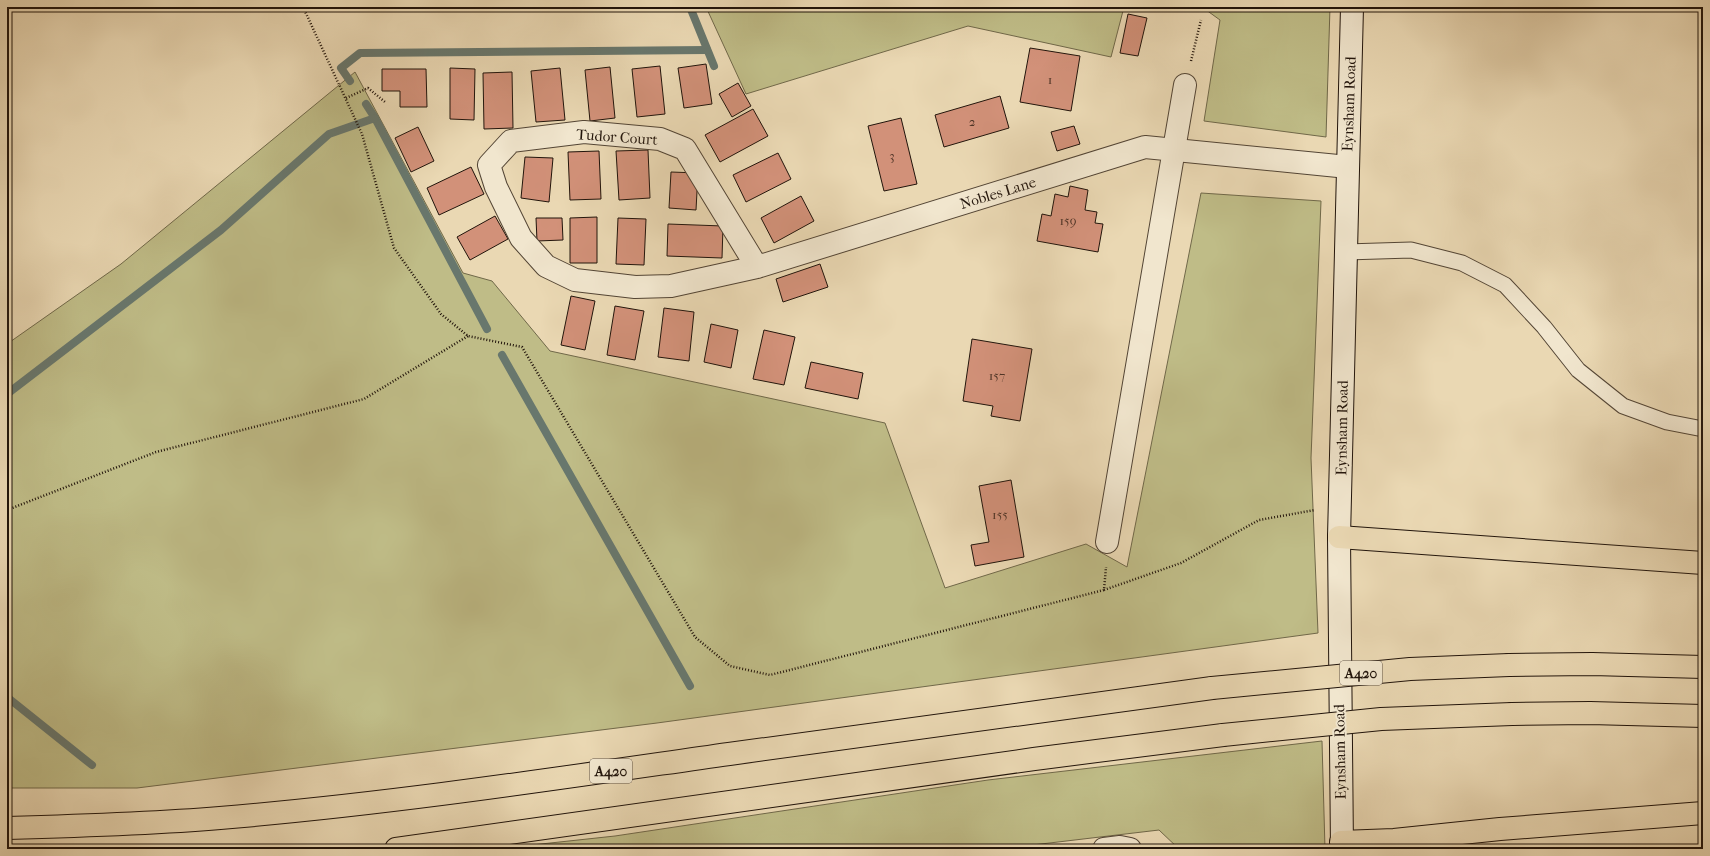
<svg xmlns="http://www.w3.org/2000/svg" width="1710" height="856" viewBox="0 0 1710 856" font-family="'IM FELL French Canon',serif">
  <rect width="100%" height="100%" fill="#ead8b3"/>
  <filter id="stains"><feTurbulence type="fractalNoise" baseFrequency=".005" numOctaves="4"/><feColorMatrix values="0 0 0 0 .2 0 0 0 0 .09 0 0 0 0 .02 0 0 0 .5 -.17"/></filter>
  <radialGradient id="worn" r=".72"><stop offset=".6" stop-color="#630" stop-opacity="0"/><stop offset="1" stop-color="#630" stop-opacity=".3"/></radialGradient>
  <g fill="#bfbc87" stroke="#706849">
    <polygon points="706,7 1124,7 1111,57 968,26 746,94"/>
    <polygon points="1202,7 1330,7 1326,137 1204,121 1220,20"/>
    <polygon points="355,72 463,273 492,281 550,351 885,423 945,588 1086,544 1127,567 1201,193 1321,201 1311,458 1318,633 657,723 137,788 7,788 7,344 121,264"/>
    <polygon points="1322,741 1325,849 1179,849 1159,830 999,849 495,849 615,836 988,780"/>
  </g>
  <g fill="none" stroke-linecap="round" stroke-linejoin="round">
    <g stroke="#68776d" stroke-width="8">
      <polyline points="690,7 714,66"/>
      <polyline points="350,81 341,68 360,53 707,50"/>
      <polyline points="366,104 375,118 487,329"/>
      <polyline points="502,355 690,686"/>
      <polyline points="7,394 221,230 329,134 375,118"/>
      <polyline points="7,697 92,765"/>
    </g>
  </g>
  <g fill="#d29179" stroke="#21140b">
    <polygon points="1128,14 1147,18 1138,56 1120,53"/>
    <polygon points="1030,48 1080,56 1071,111 1020,102"/>
    <polygon points="706,64 712,104 684,108 678,68"/>
    <polygon points="660,66 665,114 637,117 632,69"/>
    <polygon points="610,67 615,118 590,121 585,70"/>
    <polygon points="450,68 475,69 474,120 450,119"/>
    <polygon points="560,68 565,120 536,122 531,71"/>
    <polygon points="382,69 426,69 427,107 400,107 400,91 382,91"/>
    <polygon points="512,72 513,128 484,129 483,73"/>
    <polygon points="738,83 751,106 732,117 719,94"/>
    <polygon points="1000,96 1009,128 944,147 935,115"/>
    <polygon points="753,109 768,136 720,162 705,135"/>
    <polygon points="901,118 917,184 884,191 868,126"/>
    <polygon points="1074,126 1080,144 1057,151 1051,132"/>
    <polygon points="418,127 434,161 411,172 395,138"/>
    <polygon points="648,150 650,198 619,200 616,151"/>
    <polygon points="599,151 601,199 570,200 568,152"/>
    <polygon points="778,153 791,179 746,202 733,175"/>
    <polygon points="525,157 553,158 549,202 521,198"/>
    <polygon points="471,167 484,194 439,215 427,188"/>
    <polygon points="671,172 698,173 696,210 669,208"/>
    <polygon points="1070,186 1088,190 1085,210 1097,212 1095,223 1103,224 1098,252 1037,241 1042,214 1051,216 1055,194 1068,197"/>
    <polygon points="801,196 814,221 774,243 761,218"/>
    <polygon points="495,216 508,239 470,260 457,237"/>
    <polygon points="597,217 597,263 570,263 570,218"/>
    <polygon points="536,218 562,218 563,240 537,241"/>
    <polygon points="618,218 646,219 644,265 616,264"/>
    <polygon points="668,224 723,226 722,258 667,256"/>
    <polygon points="820,264 828,287 783,302 776,279"/>
    <polygon points="571,296 595,301 585,350 561,345"/>
    <polygon points="615,306 644,311 635,360 607,355"/>
    <polygon points="664,308 694,312 689,361 658,357"/>
    <polygon points="711,324 738,330 731,368 704,362"/>
    <polygon points="764,330 795,337 784,385 753,379"/>
    <polygon points="972,339 1032,349 1020,421 991,416 993,406 963,401"/>
    <polygon points="811,362 863,373 858,399 805,388"/>
    <polygon points="1011,480 1024,557 975,566 971,545 989,542 979,486"/>
  </g>
  <g fill="none" stroke-linecap="round" stroke-linejoin="round">
    <g stroke="#534535" stroke-width="17">
      <polyline id="lane" points="1346,252 1411,250 1462,263 1505,285 1544,327 1578,370 1623,406 1667,422 1703,429"/>
    </g>
    <g stroke="#534535" stroke-width="24">
      <g id="street">
        <polyline points="757,267 685,149 660,139 584,132 511,141 489,165 496,187 521,238 546,266 575,280 635,287 671,286 757,267 1145,147 1348,167"/>
        <polyline points="1107,542 1185,85"/>
        <polyline points="1104,849 1120,847 1130,849"/>
      </g>
    </g>
    <g stroke="#21140b" stroke-width="24">
      <polyline id="secondary" points="1342,849 1339,537 1352,7"/>
    </g>
    <g stroke="#21140b" stroke-width="24">
      <g id="highway">
        <polyline points="1339,537 1703,563"/>
        <polyline points="1509,665 1592,664 1703,667"/>
        <polyline points="1512,714 1590,713 1703,716"/>
        <path d="M7 828C78 826 149 824 220 818 390 804 560 778 729 754 890 731 1051 709 1212 688"/>
        <polyline points="1341,842 1394,840 1500,829 1703,813"/>
        <polyline points="396,849 1034,759 1223,735"/>
      </g>
    </g>
    <g stroke="#21140b" stroke-width="2.5" stroke-dasharray="1 2" stroke-linecap="butt">
      <polyline points="303,7 362,134 394,248 441,314 468,336 522,347 695,637 730,666 770,675 1104,590 1106,567"/>
      <polyline points="1191,61 1201,20"/>
      <polyline points="346,98 368,88 385,102"/>
      <polyline points="7,510 156,452 364,399 468,336"/>
      <polyline points="1104,590 1181,563 1259,520 1315,510"/>
    </g>
    <use href="#lane" stroke="#f1e6ce" stroke-width="15"/>
    <use href="#street" stroke="#f1e6ce" stroke-width="22"/>
    <use href="#secondary" stroke="#f1e6ce" stroke-width="22"/>
    <use href="#highway" stroke="#ead8b3" stroke-width="22"/>
    <g stroke="#21140b" stroke-width="24" stroke-linecap="butt">
      <g id="highway-bridge">
        <polyline points="1212,688 1410,669 1509,665"/>
        <polyline points="1223,735 1381,719 1512,714"/>
      </g>
    </g>
    <use href="#highway-bridge" stroke="#ead8b3" stroke-width="22"/>
  </g>
  <g text-anchor="middle" stroke-width="4" stroke-linejoin="round" paint-order="stroke">
    <g font-size="13" fill="#4d3326">
      <text x="1050" y="84">1</text>
      <text x="972" y="126">2</text>
      <text x="892" y="160">3</text>
      <text x="1068" y="225">159</text>
      <text x="997" y="380">157</text>
      <text x="1000" y="519">155</text>
    </g>
    <g fill="#f1e6ce" stroke="#5f5346" stroke-width="1">
      <rect x="1340" y="661" width="42" height="24" rx="3"/>
      <rect x="590" y="759" width="42" height="24" rx="3"/>
    </g>
    <g font-size="14" font-weight="bold" fill="#21140b">
      <text x="1361" y="678">A420</text>
      <text x="611" y="776">A420</text>
    </g>
    <g font-size="15" fill="#21140b" stroke="#f1e6ce">
      <text transform="translate(1349 104) rotate(-88)" y="5">Eynsham Road</text>
      <text transform="translate(617 137) rotate(4)" y="5">Tudor Court</text>
      <text transform="translate(998 193) rotate(-17)" y="5">Nobles Lane</text>
      <text transform="translate(1342 428) rotate(-89)" y="5">Eynsham Road</text>
      <text transform="translate(1340 752) rotate(-91)" y="5">Eynsham Road</text>
    </g>
  </g>
  <rect width="1710" height="856" fill="none" stroke="#ead8b3" stroke-width="24"/>
  <rect x="8" y="8" width="1694" height="840" fill="none" stroke="#21140b" stroke-width="2"/>
  <rect x="12" y="12" width="1686" height="832" fill="none" stroke="#21140b"/>
  <rect width="100%" height="100%" filter="url(#stains)"/>
  <rect width="100%" height="100%" fill="url(#worn)"/>
</svg>
